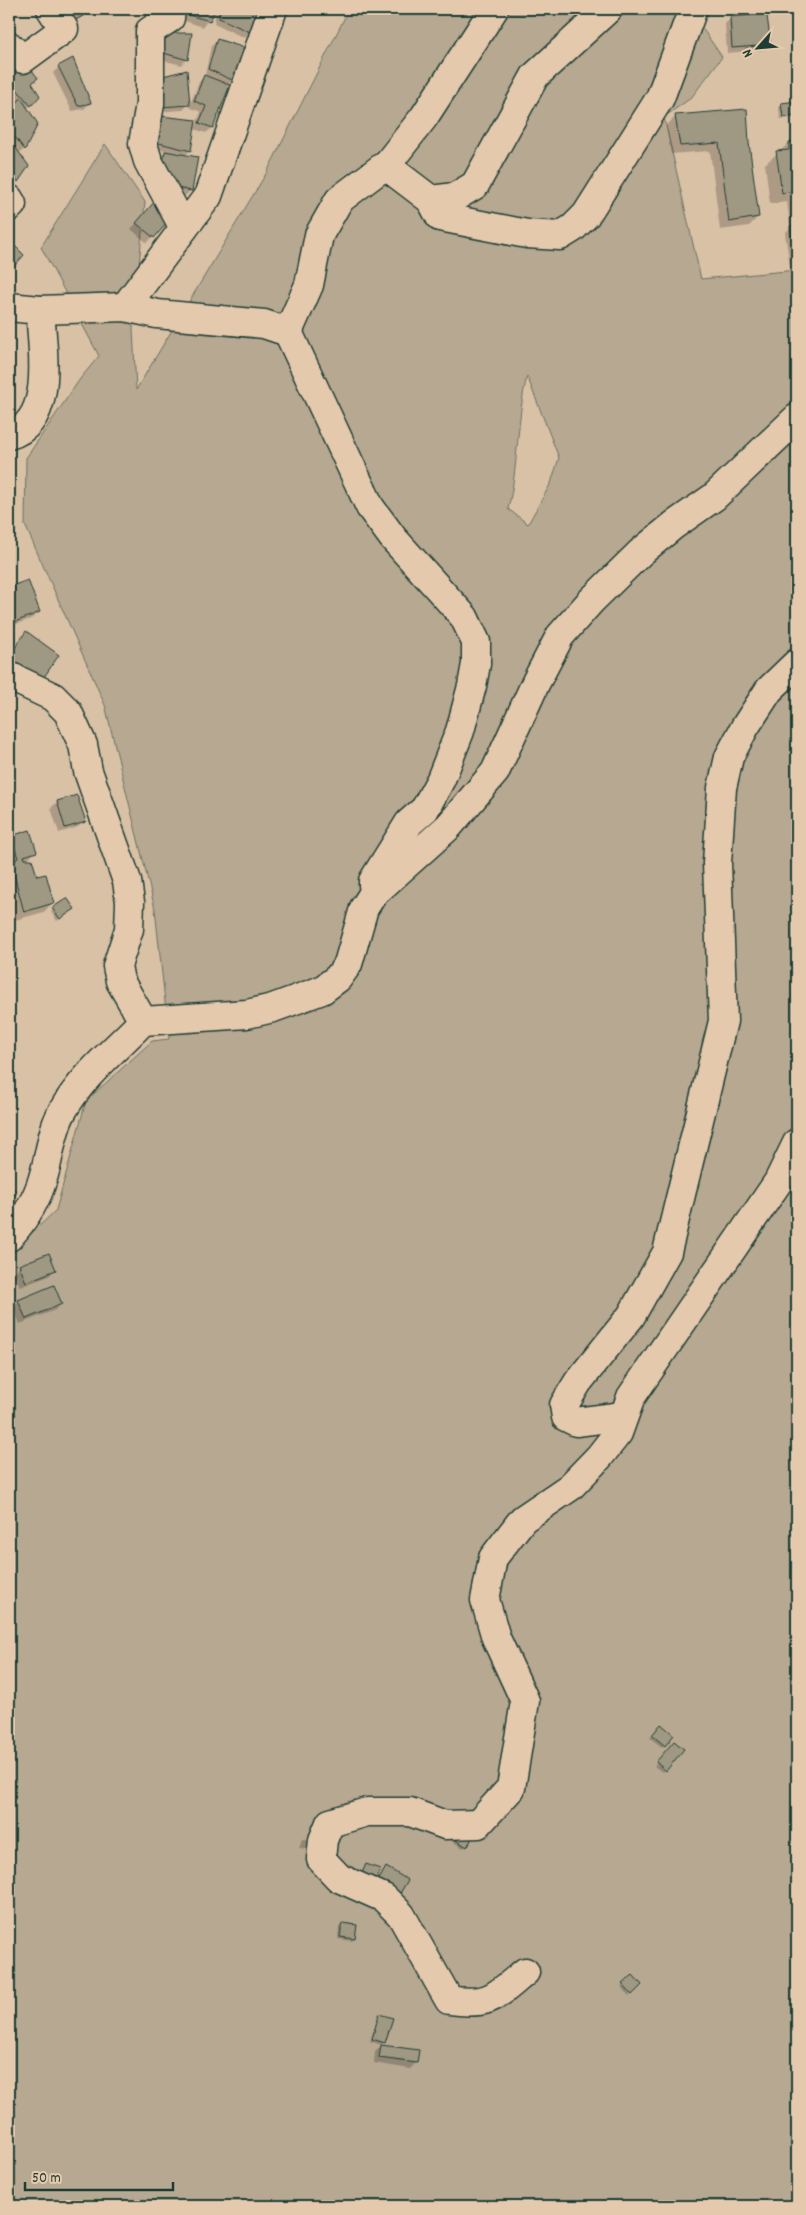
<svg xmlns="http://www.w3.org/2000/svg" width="806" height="2215" viewBox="0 0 806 2215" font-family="Dekko,sans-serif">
  <rect width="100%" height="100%" fill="#d9c1a6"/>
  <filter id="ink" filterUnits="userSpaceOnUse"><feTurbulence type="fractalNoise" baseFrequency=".02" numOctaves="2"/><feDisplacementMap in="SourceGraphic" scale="10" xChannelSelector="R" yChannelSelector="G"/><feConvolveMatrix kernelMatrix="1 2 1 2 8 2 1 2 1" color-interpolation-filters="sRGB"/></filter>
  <g filter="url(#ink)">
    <path fill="#b6a891" stroke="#6a7262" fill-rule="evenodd" d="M349 9H689L722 57 691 98 664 117 701 279 797 270V2206H9V1255L56 1210 86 1101 152 1041 169 1039 155 909 105 705 25 525 26 458 80 379 99 356 41 247 105 144 145 202 133 328 136 390 267 172ZM527 376 559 458 551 483 528 524 508 509C519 466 516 420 527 376Z"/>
    <g fill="#0003">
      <polygon points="55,9 95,9 68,26"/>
      <polygon points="136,9 156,9 153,12 136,12"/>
      <polygon points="179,9 214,9 203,27 176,18"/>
      <polygon points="216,9 259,9 251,32 245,38 214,24"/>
      <polygon points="753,11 770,44 764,50 727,53 725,24 731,18 747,17"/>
      <polygon points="797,18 797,58 792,24"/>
      <polygon points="157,40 187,59 181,65 155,58"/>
      <polygon points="217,41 233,80 228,85 212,128 206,133 194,129 201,112 189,107 199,82 205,75 211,46"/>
      <polygon points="23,60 31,83 39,96 27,109 37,125 24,149 19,154 28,166 11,187 9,183 9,113 18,103 14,99 9,104 9,75"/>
      <polygon points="59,67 90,103 84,109 72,111 53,73"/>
      <polygon points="153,84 189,104 183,110 156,112"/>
      <polygon points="797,103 797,118 780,119 779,107 782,104"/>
      <polygon points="746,111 747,143 758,217 749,226 720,230 710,151 671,154 666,126 675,117"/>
      <polygon points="156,123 190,150 185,156 191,190 185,196 163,192 160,158 166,151 150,147"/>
      <polygon points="797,142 797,266 790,267 785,233 793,225 790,225 787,202 770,204 765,164 789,143"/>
      <polygon points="150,208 171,216 147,243 131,229"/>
      <polygon points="27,582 39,612 33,618 9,627 9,589"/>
      <polygon points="26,633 41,680 9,667 9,654"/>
      <polygon points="76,796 84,821 78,827 59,833 51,808 57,802"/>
      <polygon points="12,837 35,852 27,860 52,903 44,912 15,920 9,897 9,840"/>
      <polygon points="53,909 70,912 57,921 51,912"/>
      <polygon points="20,1266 54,1270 49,1276 20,1287 14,1272"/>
      <polygon points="19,1301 61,1304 55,1310 20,1324 13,1307"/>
      <polygon points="661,1726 672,1735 662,1747 650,1738"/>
      <polygon points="674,1743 682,1750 662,1772 654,1766"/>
      <polygon points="457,1828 466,1846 463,1848 450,1840"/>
      <polygon points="302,1839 316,1840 313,1849 299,1848"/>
      <polygon points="342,1925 354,1938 352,1941 338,1939 339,1927"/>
      <polygon points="632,1977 640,1985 629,1996 621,1987"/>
      <polygon points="379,2016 384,2042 381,2045 370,2041"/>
      <polygon points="381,2046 416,2063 410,2069 374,2063 375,2052"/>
    </g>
    <g fill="#9f9882" stroke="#1f3d34">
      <polygon points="65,9 95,9 74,21"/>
      <polygon points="182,9 216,9 210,21 181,13"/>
      <polygon points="220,9 260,9 252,33 219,18"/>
      <polygon points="766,9 771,45 732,48 730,17 752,15 752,10"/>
      <polygon points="162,33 192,33 188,60 160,52"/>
      <polygon points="217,39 245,48 234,81 208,69"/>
      <polygon points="73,58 91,103 78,106 58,66"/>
      <polygon points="23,59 38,78 32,83 40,96 31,106 9,80 9,73"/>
      <polygon points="187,70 190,105 161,107 159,77"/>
      <polygon points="204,75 230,85 213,128 199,123 206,106 194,101"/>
      <polygon points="21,98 38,124 25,150 9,129 9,112"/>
      <polygon points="797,101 797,116 783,117 781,103"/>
      <polygon points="747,109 749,143 759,217 729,222 719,143 680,146 675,115"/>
      <polygon points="161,116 196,120 191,151 155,142"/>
      <polygon points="9,139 29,166 18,182 9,170"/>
      <polygon points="797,140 797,191 782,193 776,151 789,150 789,142"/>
      <polygon points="165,151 198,157 192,191 168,186 161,173"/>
      <polygon points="155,201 173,216 154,238 136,223"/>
      <polygon points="797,225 797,262 795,262 790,226"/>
      <polygon points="9,240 24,255 9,272"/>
      <polygon points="28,580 40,612 15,622 9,605 9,587"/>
      <polygon points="26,631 59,655 42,680 9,657"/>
      <polygon points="77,795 86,822 65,828 57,801"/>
      <polygon points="30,830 37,852 24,856 25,859 32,859 37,876 46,874 54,903 24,912 11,863 18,858 11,836"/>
      <polygon points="67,898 75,909 60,919 52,908"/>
      <polygon points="9,1184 17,1192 9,1207"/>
      <polygon points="49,1253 56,1270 26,1282 19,1265"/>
      <polygon points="54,1285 62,1304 26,1319 18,1300"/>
      <polygon points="661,1724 674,1735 665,1746 652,1735"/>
      <polygon points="674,1741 684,1749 666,1771 656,1762"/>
      <polygon points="475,1833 467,1847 451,1837"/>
      <polygon points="366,1864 380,1869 376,1879 362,1873"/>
      <polygon points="386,1867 408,1880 399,1895 377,1883"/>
      <polygon points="342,1923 357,1925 355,1939 340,1937"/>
      <polygon points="633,1975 642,1985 632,1995 622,1984"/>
      <polygon points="379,2014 393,2018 385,2043 372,2039"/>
      <polygon points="381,2045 419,2050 417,2063 379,2058"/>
    </g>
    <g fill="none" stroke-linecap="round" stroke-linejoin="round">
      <g stroke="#1f3d34" stroke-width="31">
        <g id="minor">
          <polyline points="171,9 170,18 150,31 150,104 143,144 148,161 184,228"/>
          <polyline points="9,46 23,59 64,29 51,9"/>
          <polyline points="385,165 431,200 455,197 475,185 535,76 608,9"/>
          <polyline points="9,199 12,204 9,207"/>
          <polyline points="431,200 440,217 527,234 560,236 573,228 586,215 660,98 693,9"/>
          <polyline points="9,307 40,310 125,307 157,314 264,324 288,332 370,507 393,538 464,617 476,642 476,664 472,686 460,731 441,779 425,809 409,823 373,881 373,885"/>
          <polyline points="125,307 208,196 273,9"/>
          <polyline points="288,332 309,285 319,235 339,200 388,163 424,117 494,9"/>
          <path d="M9 435C56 422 42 347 40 310"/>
          <polyline points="9,676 53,697 68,712 83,745 88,771 127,881 130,902 129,929 117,966 120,981 143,1021"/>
          <path d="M9 1237C24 1220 37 1200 43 1178 50 1156 51 1132 62 1112 81 1077 116 1049 143 1021L247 1014 273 1008 322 990 338 978 348 964 364 908 373 894 448 827 495 772 536 682 560 636 591 601 641 552 674 525 714 497 797 418"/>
          <polyline points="623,1416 576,1422 566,1417 564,1405 578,1382 631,1316 667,1252 723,1021 717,863 722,788 729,757 745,727 769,690 797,663"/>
          <path d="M525 1972C495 1997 490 2006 449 2000L401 1915 384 1898 339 1878 321 1859 323 1840 330 1823 367 1812H410L445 1825 478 1824 511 1788 525 1701 496 1638 485 1600 493 1558 523 1519 570 1487 599 1457 618 1433 631 1397 778 1182 797 1143"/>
        </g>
      </g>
      <use href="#minor" stroke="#e5c9ad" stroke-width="28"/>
    </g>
  </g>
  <rect width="806" height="2215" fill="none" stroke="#e5c9ad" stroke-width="30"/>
  <rect x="15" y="15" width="776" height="2185" fill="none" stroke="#1f3d34" stroke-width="2" filter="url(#ink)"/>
  <g transform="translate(758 48) rotate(243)" stroke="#e5c9ad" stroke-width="4" paint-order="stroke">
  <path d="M0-4L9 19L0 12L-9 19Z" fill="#1f3d34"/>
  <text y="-8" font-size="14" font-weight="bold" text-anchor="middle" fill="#1f3d34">N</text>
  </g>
  <path d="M25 2182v8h148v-8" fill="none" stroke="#1f3d34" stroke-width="2.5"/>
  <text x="32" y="2182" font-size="15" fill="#1f3d34" stroke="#e5c9ad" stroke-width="4" paint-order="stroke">50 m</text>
</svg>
